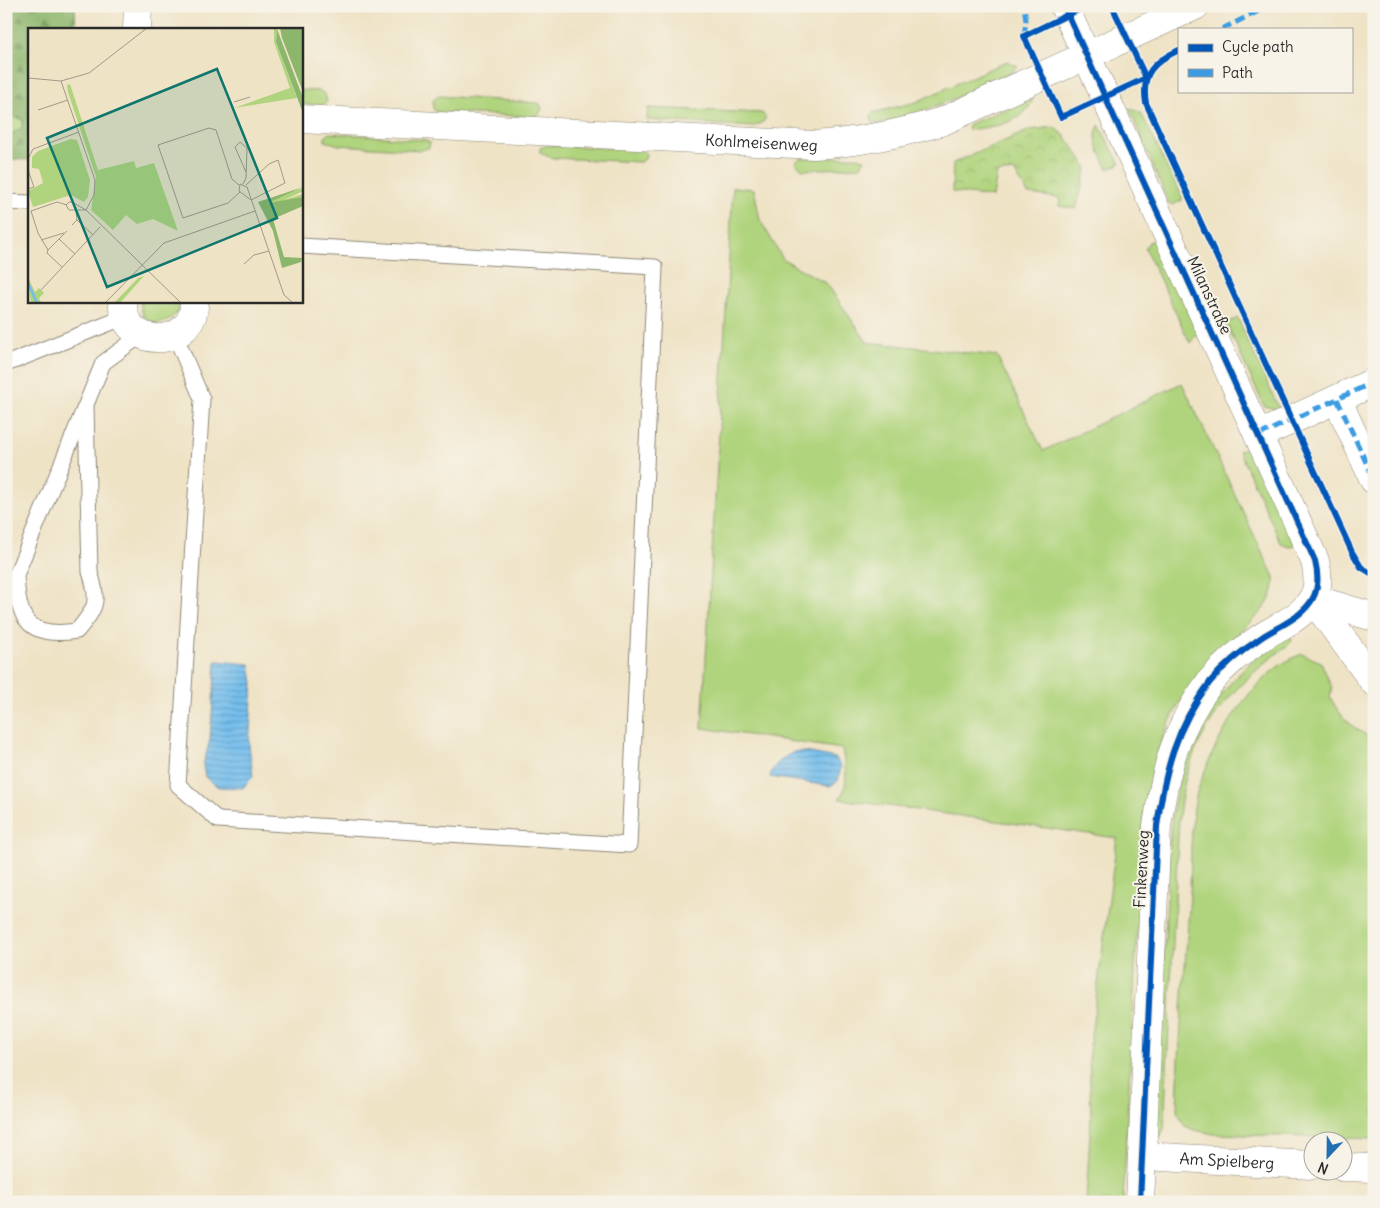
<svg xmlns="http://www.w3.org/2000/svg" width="1380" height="1208" viewBox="0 0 1380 1208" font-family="Delius,sans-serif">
  <defs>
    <pattern id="forest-firs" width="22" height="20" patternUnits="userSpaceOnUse" patternTransform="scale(1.25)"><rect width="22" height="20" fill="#8cb66c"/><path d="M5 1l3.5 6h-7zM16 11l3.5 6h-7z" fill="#739459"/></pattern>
    <pattern id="park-crowns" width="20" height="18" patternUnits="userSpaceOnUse" patternTransform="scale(1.25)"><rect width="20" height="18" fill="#b0d47d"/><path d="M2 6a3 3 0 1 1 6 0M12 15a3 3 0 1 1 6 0" fill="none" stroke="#98b66c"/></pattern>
    <pattern id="water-rules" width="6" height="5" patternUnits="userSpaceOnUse" patternTransform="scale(1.25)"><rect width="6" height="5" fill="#74beed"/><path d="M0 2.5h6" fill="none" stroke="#5f9bc0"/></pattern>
  </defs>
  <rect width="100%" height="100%" fill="#f7f3e8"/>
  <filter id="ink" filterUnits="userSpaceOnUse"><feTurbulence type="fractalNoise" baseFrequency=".02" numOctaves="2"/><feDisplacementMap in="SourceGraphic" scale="10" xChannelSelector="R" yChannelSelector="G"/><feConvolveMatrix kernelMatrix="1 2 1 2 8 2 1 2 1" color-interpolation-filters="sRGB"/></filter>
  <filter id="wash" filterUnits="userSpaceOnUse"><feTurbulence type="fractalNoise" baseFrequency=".0096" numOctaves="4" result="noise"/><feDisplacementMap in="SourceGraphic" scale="20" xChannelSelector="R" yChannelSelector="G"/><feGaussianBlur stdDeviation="1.12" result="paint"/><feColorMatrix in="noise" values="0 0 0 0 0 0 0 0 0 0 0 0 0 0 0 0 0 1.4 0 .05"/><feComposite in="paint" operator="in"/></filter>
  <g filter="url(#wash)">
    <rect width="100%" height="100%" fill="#efe3c6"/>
    <g fill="#b0d47d" stroke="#6e8054">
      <path d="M1007 61 1018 66 1010 73C964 95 927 112 878 124L872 122 871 115 873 113 916 102Z"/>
      <polygon points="301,90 320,91 325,94 327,102 322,105 301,104"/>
      <polygon points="439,96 539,103 542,108 539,115 535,117 437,112 433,109 433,100"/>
      <path d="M1033 98C1025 125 993 126 969 130L968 127 969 124Z"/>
      <polygon points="648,108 762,113 766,118 762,123 752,127 647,120"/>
      <polygon points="1129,108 1141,113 1183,198 1181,201 1172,205 1168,202"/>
      <polygon points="6,114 24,120 22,128 6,137"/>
      <path d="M1099 125 1120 164 1108 169C1101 154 1091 141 1099 125Z"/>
      <polygon points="330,133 425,140 430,143 429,148 421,150 339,145 325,141 325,137"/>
      <polygon points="548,145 642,150 646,154 645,159 640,162 552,158 540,153 540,148"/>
      <polygon points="856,157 865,159 860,167 803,170 795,163 800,158"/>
      <path d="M733 187 754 189 760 220 783 259 827 284 867 342 997 356 1043 451 1182 383 1274 577C1277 604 1251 620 1234 638 1221 652 1206 666 1195 681 1164 719 1151 768 1143 816L1123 1202H1086L1091 1117 1089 1052 1117 838 839 799C850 784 845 767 842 749L702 728Z"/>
      <polygon points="1152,241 1156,242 1198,332 1190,343 1145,248 1149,242"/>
      <path d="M140 301H179C181 316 166 324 153 323L143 316Z"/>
      <polygon points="1238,318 1279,409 1279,410 1264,406 1226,323"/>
      <polygon points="1250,445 1296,545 1289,546 1281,543 1239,451"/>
      <path d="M1291 637 1292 641 1287 646C1226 690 1185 741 1179 818L1164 1129 1159 1139 1155 1137 1170 835C1175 772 1197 716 1242 671 1256 657 1271 643 1291 637Z"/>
      <path d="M1302 654 1321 662 1332 688 1330 697C1340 717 1353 729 1374 739V1139L1214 1134 1194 1130 1185 1126 1177 1111C1179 1039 1185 967 1190 895 1191 867 1190 818 1197 793 1212 744 1251 672 1302 654Z"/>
    </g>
    <polygon fill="url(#forest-firs)" stroke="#5c704c" points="21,6 75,6 76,29 29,29 29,160 6,159 6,137 22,128 23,120 6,114 6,11"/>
    <polygon fill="url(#park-crowns)" stroke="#6e8054" points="1053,127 1065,136 1087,167 1076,209 1059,206 1060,198 1028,194 1014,171 997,173 993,197 952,192 953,163 1030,130"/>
    <g fill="url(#water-rules)" stroke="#50748c">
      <polygon points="216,661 250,664 253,683 249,746 253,776 243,788 218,787 205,777 203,765 210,740"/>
      <path d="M794 752H805L836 758 841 767 838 781 830 786 770 777C772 765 784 757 794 752Z"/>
    </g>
  </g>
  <g filter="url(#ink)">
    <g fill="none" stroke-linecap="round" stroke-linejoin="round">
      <g stroke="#8d8778" stroke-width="17">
        <g id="service">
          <polyline points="6,202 29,203"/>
          <polyline points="175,335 202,399 178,785 218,820 629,845 655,267 301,246"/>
          <polyline points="6,364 125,317"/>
          <path d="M86 407 90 572C100 602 96 608 77 631 28 638 18 621 16 575L103 363 141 335"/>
        </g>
      </g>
      <g stroke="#8d8778" stroke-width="29">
        <g id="minor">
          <path d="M1064 6 1315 561C1318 573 1319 587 1313 598 1303 617 1279 626 1262 637 1244 649 1224 665 1210 682 1175 728 1165 771 1157 826L1140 1202"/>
          <polyline points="137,29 138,6"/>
          <path id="s1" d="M301 119 814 145C859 142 900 134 943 121L1195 6"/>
          <path d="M123 301C120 351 197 350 194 301"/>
          <polyline points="1337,399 1374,480"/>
          <polyline points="1259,435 1374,382"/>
          <polyline points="1313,599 1374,682"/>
          <polyline points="1313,599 1374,617"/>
          <path id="s2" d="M1142 1156 1312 1165"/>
          <polyline points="1342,1167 1374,1168"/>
        </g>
      </g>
      <use href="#service" stroke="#fff" stroke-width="15"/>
      <use href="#minor" stroke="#fff" stroke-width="28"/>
      <g stroke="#3d9ce1" stroke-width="5" stroke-dasharray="10 5" stroke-linecap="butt">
        <polyline points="1222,29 1269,6"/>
        <polyline points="1024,36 1026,21 1024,6"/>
        <polyline points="1337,399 1374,480"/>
        <polyline points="1259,435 1374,382"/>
      </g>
      <g stroke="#f7f3e8" stroke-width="9">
        <g id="cycleway">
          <path d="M1064 6 1315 561C1318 573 1319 587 1313 598 1303 617 1279 626 1262 637 1244 649 1224 665 1210 682 1175 728 1165 771 1157 826L1140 1202"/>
          <polyline points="1086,6 1024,36 1061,117 1146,78 1112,6"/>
          <path d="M1179 50C1153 62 1141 74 1146 103L1352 552 1361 567 1374 575"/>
        </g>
      </g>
      <use href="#cycleway" stroke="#0057b8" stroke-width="6"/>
    </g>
  </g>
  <g text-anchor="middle" stroke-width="4" stroke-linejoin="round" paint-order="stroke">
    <g font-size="16" fill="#2b2b2b" stroke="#f7f3e8">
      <text dy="6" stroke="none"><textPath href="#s1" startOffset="461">Kohlmeisenweg</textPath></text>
      <text transform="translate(1210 295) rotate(65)" y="6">Milanstraße</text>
      <text transform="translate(1141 869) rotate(-87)" y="6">Finkenweg</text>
      <text dy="6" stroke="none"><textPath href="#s2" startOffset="85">Am Spielberg</textPath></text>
    </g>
  </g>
  <g transform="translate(28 28)">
    <rect width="275" height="275" fill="#efe3c6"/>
    <path d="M246 0H249L248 14 269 70 206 80 262 60 246 14ZM42 56 70 142 106 133 108 140 126 135 150 203 125 191 109 196 98 187 85 202 63 182 68 149 40 64 39 57ZM43 111 49 112 62 152 60 169 56 174 43 167 5 179 0 163 15 155 11 141 4 140V129L10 123ZM275 160V163L256 172 275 166V169L240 177 247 170ZM116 248 92 275H86L110 250ZM0 249 7 264 11 260 16 265 11 270 13 275H3Z" fill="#b0d47d"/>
    <path d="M252 0H274L275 64 254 10ZM249 1 275 70V85L248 14ZM275 159 240 175 275 169V178L245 191 256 229 274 230 273 234 254 240 245 203 230 174Z" fill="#8cb66c"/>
    <path fill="none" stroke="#74beed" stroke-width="2.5" d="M0 255 9 275"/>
    <path fill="none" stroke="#a19988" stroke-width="1" d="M0 50 33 53 61 45 119 0M33 53 67 152 66 167 58 182M206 74 222 69M10 82 40 72M0 131 5 121 51 104M0 142 6 159 0 161M215 156 218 150 219 120 212 114 207 119 218 144M211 157 204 151 188 102 181 100 130 117 155 190 200 175 212 164M218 157 241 136 250 132 257 155 223 172M223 172 211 163 212 156 219 159 256 267 264 274M41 174H44L58 182H41L38 177ZM39 177 29 174 3 183 10 205 20 222 39 203M58 182 153 275M49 192 65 207M44 197 49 192 48 183M31 211 47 226M13 212 36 205M20 222 19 225 34 239M216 236 226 227 241 223M13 262 72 199M77 275 136 215 227 183"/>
    <path fill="#0f766e" fill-opacity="0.15" stroke="#0f766e" stroke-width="2.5" d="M189 41 249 190 79 259 19 110Z"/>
    <rect width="275" height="275" fill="none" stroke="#2b2b2b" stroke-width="2.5"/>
  </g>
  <rect width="1380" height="1208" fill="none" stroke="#f7f3e8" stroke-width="25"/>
  <rect x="1178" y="28" width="175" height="65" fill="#f7f3e8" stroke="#a5a39c"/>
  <rect x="1188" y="44" width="25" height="8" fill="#0057b8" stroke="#a5a39c"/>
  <text x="1222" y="52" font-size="15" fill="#2b2b2b">Cycle path</text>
  <rect x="1188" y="69" width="25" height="8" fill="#3d9ce1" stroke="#a5a39c"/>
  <text x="1222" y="78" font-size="15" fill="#2b2b2b">Path</text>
  <g transform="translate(1328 1156) rotate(202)"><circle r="24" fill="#f7f3e8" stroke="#a5a39c"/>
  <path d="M0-4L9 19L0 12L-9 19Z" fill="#1f6fb2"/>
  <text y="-8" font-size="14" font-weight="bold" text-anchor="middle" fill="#2b2b2b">N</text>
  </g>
</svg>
